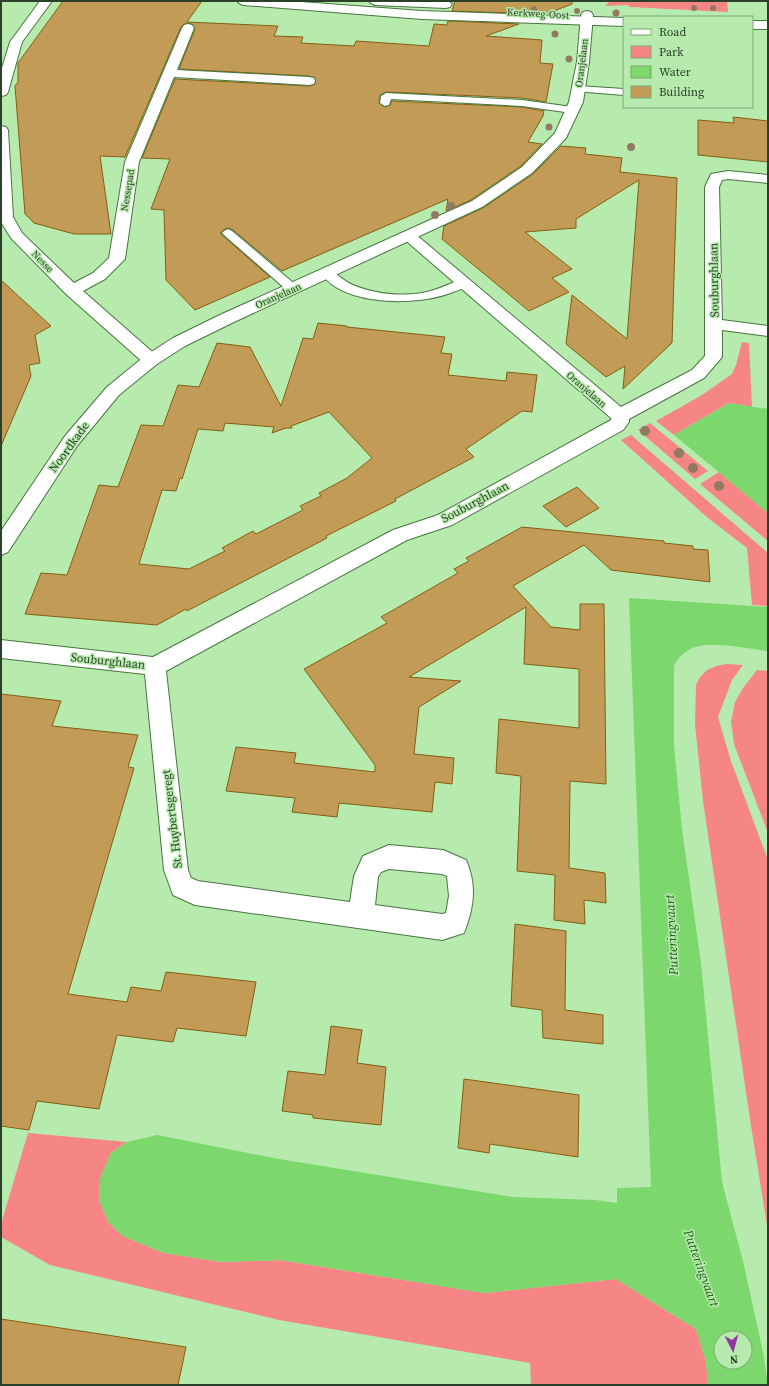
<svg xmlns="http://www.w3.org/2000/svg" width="769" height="1386" viewBox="0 0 769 1386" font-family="'Source Serif 4',serif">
  <rect width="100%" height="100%" fill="#b7ebae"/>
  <g fill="#f68686">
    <polygon points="610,1 727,1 728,12 629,7 628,5 605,6"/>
    <polygon points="742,342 749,343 752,407 729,403 674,435 656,421 702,395 732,374 736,365"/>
    <polygon points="650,423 708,471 695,479 638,430"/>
    <polygon points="631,435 768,553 768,606 752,605 747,548 708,518 621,440"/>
    <polygon points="719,472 768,513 768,541 700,484"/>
    <polygon points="726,664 743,665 732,680 718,717 731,761 768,860 768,1231 751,1126 703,801 695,724 696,685 700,677 707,670 716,666"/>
    <polygon points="757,670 768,671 768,833 734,744 731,722 735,702 743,688"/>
    <polygon points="28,1133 127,1142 111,1153 100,1179 99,1200 109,1223 123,1236 164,1253 222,1262 281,1260 484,1293 616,1279 696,1329 706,1361 708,1385 531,1385 530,1363 279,1320 50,1265 1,1237 1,1224"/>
  </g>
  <g fill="#7cd86d" fill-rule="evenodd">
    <polygon points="729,403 768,409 768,513 674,435"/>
    <path d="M629 598 768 607V651C747 649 716 641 696 647 686 649 680 657 674 665V745L682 829 701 963 722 1182 744 1265 764 1357 768 1385H708L706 1361 696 1329 616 1279 484 1293 281 1260 222 1262 164 1253 123 1236 109 1223 99 1200 100 1179 111 1153 127 1142 157 1135 279 1159 513 1197 595 1200 617 1203V1188L651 1187ZM721 1338H745V1362H721Z"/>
  </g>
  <g fill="#c29c57" stroke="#825f12" fill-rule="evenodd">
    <polygon points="63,1 202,1 187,22 278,26 274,36 303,37 301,43 354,46 356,41 429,46 434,24 447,25 448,21 519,24 486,36 542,40 540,63 553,64 546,102 522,98 386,92 380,95 379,103 385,107 390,105 392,101 522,107 544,111 543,116 528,142 542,144 521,166 471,200 446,211 448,199 282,271 233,230 227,228 221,232 221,234 270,277 195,310 166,280 164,210 151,209 170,159 142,158 175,79 309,86 315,84 315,78 309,76 179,69 195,29 192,24 184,24 181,27 125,157 100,156 111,234 74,234 34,223 25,214 15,86 18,82 18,63"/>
    <polygon points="455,1 572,1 572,4 546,14 452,11"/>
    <polygon points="733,117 768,121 768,162 698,155 698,120 734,123"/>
    <polygon points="561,146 586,148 585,154 622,158 620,172 677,178 672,343 623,389 625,366 606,377 566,344 572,295 627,339 639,180 576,219 576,228 525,232 572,269 552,278 569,292 529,311 442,239 444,226 483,208 533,174"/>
    <polygon points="1,280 51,326 35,335 40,363 29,365 31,376 1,446"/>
    <path d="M318 323 347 326V327L445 337 441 353 452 354 448 375 506 381 507 372 537 375 532 412 522 411 466 449 474 457 395 499 396 501 326 536 327 538 187 611 186 609 157 625 25 614 41 573 67 575 99 485 118 487 141 425 163 426 178 385 199 387 217 343 250 347 281 406 303 338 313 339ZM329 412 372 458 347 478 319 493 321 496 300 506 303 510 256 534 253 531 222 548 225 551 189 569 139 564 162 490 176 491 180 478 182 479 198 429 223 431 225 423 274 427 272 433 286 428H292L291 426Z"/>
    <polygon points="577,487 599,508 566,527 543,506"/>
    <polygon points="522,527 664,541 664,543 693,546 693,549 708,550 710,582 611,570 584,545 513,586 551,627 580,630 580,604 604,604 606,784 570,781 569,868 605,873 606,903 584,900 585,924 554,920 555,875 517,871 521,776 496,773 499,719 579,728 579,669 524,664 526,607 409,677 461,681 419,707 414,754 454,758 452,784 435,782 432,812 339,803 337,817 292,812 295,798 226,791 236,747 296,753 294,763 375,772 375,765 304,669 387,623 381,617 458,573 454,569 469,561 466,558"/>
    <polygon points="1,694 61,701 52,726 138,735 128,767 134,768 68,994 127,1002 131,987 161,991 166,972 256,982 246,1036 177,1028 173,1042 117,1035 99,1109 37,1101 29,1130 1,1126"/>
    <polygon points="515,924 566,931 565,1010 603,1015 603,1044 543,1038 542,1010 511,1006"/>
    <polygon points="331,1026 362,1030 357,1063 386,1067 381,1125 313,1118 313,1115 282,1111 288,1071 325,1075"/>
    <polygon points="464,1079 579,1095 578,1157 490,1144 489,1153 458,1148"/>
    <polygon points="1,1319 186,1347 178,1385 1,1385"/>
  </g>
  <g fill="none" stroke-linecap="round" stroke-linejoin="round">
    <g stroke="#46753e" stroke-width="2">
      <g id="service">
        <polygon points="578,86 624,89 624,95 574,91 573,89"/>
        <polygon points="386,93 522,100 572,107 577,110 572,113 522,106 391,99 389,105 385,106 380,103 381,96"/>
        <polygon points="228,229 232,231 297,286 299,289 297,292 289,292 224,235 222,233 224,231"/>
        <path d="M327 269C336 272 343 281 353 285 376 295 410 298 434 290 444 287 453 282 463 279L467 280 469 283C466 288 459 290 453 292 420 306 343 307 321 273L323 270Z"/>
      </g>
    </g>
    <g stroke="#46753e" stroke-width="2">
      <polygon id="pedestrian" points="40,1 52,1 22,42 8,92 6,95 1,96 1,71 10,42"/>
    </g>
    <g stroke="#46753e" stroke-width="2">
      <g id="minor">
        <polygon points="369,1 448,1 452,4 450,7 446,8 375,5 371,3"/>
        <polygon points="188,24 192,25 194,28 177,70 309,77 314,78 315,81 314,84 309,85 174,77 139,162 125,259 105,279 83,291 157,356 160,360 157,364 151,366 145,364 66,294 11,238 1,222 1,126 6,127 8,130 13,217 22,233 74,283 93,273 109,258 125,162 182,28 184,25"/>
        <path d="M728 171 768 175V183L728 179 722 180 719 187 722 320 768 326V336L722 330V357L704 378 629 419V422L623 430 452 525 407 540 166 671 188 870 191 878 198 881 350 902 354 876 363 856 389 845 443 850 466 860C477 885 474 908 464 933L442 940 195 905 173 895 164 870 145 674 1 658V640L153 657 393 530 438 515 611 420V418L404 239 401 236 404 233 409 231 414 233 621 407 692 370 705 356V187L711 174ZM389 869 442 874 447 876 449 896 446 913 442 914 375 905 378 877 381 872Z"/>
      </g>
    </g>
    <g stroke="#46753e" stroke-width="2">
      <polygon id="tertiary" points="587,11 591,12 593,15 589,62 583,102 566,138 532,173 482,207 234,322 185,346 157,364 119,395 77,446 8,552 1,555 1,531 65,436 107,387 145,356 173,338 222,314 472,201 522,167 555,133 569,102 577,62 581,15 583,12"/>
    </g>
    <g stroke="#46753e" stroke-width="2">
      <g id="secondary">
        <polygon points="237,1 288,1 422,11 624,18 624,26 422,19 243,5 239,3"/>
        <rect x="752" y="21" width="16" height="8"/>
      </g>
    </g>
    <use href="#service" fill="#fff" fill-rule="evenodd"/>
    <use href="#pedestrian" fill="#fff" fill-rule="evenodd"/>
    <use href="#minor" fill="#fff" fill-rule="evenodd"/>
    <use href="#tertiary" fill="#fff" fill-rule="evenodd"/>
    <use href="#secondary" fill="#fff" fill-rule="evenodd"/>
  </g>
  <g fill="#917962">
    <circle cx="694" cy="8" r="3"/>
    <circle cx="713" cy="8" r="3"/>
    <circle cx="534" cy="9" r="3"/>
    <circle cx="577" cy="11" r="3"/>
    <circle cx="616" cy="13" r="3.5"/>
    <circle cx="555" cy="34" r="3.5"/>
    <circle cx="569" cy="59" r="3.5"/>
    <circle cx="549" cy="127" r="3.5"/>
    <circle cx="631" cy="147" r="4"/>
    <circle cx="451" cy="206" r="4"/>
    <circle cx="435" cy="215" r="4"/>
    <circle cx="645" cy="431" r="5"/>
    <circle cx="679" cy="453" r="5"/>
    <circle cx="693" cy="468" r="5"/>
    <circle cx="719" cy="486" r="5"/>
  </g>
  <g text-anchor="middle" stroke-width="3" stroke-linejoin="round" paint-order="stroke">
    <g font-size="10" fill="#2b4028" stroke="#b7ebae">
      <text transform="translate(538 13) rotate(3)" y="4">Kerkweg-Oost</text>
      <text transform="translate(581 63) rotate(-83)" y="4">Oranjelaan</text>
      <text transform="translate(127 190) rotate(-81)" y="4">Nessepad</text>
      <text transform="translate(43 261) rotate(45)" y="4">Nesse</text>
      <text transform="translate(278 295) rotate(-24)" y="4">Oranjelaan</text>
      <text transform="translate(587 389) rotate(41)" y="4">Oranjelaan</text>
    </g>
    <g font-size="12" fill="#2b4028" stroke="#b7ebae">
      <text transform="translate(714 280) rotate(-91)" y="4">Souburghlaan</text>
      <text transform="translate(69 447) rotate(-54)" y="4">Noordkade</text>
      <text transform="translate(475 502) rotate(-28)" y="4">Souburghlaan</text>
      <text transform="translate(108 661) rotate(6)" y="4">Souburghlaan</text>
      <text transform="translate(172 819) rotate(-97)" y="4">St. Huybertsgeregt</text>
    </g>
    <g font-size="13" font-style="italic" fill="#235e19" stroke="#b7ebae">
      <text transform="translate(671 935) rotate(-93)" y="5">Putteringvaart</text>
      <text transform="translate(702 1268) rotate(70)" y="5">Putteringvaart</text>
    </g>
  </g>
  <rect width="769" height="1386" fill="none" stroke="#2b4028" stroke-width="4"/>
  <rect x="623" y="16" width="130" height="92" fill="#b7ebae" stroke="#7fa778"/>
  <rect x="631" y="29" width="20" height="6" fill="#ffffff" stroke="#7fa778"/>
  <text x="659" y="36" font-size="12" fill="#2b4028">Road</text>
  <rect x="631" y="46" width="20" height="12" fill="#f68686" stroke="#7fa778"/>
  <text x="659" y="56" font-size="12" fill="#2b4028">Park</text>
  <rect x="631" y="66" width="20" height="12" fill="#7cd86d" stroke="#7fa778"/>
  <text x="659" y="76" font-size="12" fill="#2b4028">Water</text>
  <rect x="631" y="86" width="20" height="12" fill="#c29c57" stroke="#7fa778"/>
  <text x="659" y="96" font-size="12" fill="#2b4028">Building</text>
  <g transform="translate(733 1350) rotate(174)"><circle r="19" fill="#b7ebae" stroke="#7fa778"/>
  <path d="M0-3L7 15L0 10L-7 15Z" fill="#9238a3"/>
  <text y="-6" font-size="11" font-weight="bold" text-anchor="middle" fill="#2b4028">N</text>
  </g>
</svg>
